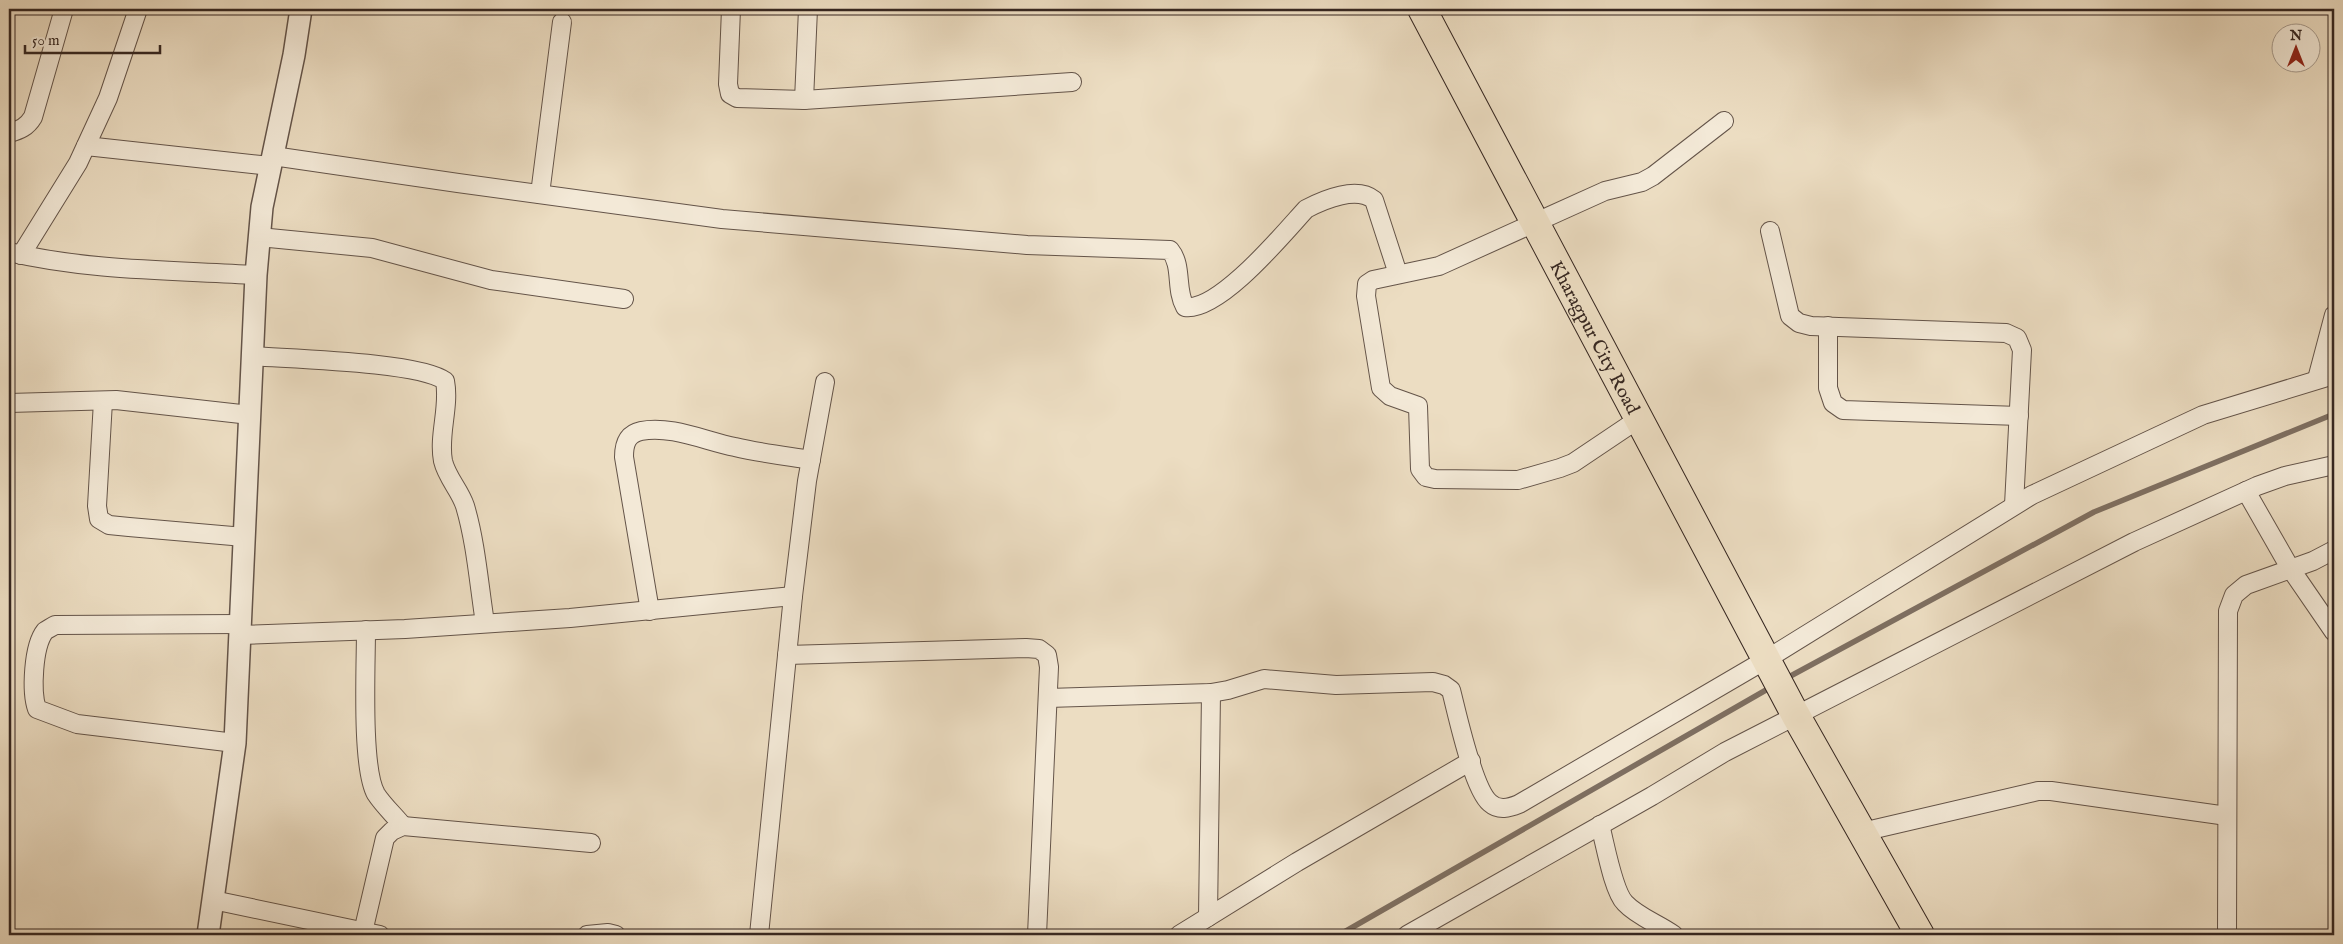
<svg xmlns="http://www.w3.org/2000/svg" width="2343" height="944" viewBox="0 0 2343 944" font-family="'IM FELL English',serif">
  <rect width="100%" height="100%" fill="#ecddc2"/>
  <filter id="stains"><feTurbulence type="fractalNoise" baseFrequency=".004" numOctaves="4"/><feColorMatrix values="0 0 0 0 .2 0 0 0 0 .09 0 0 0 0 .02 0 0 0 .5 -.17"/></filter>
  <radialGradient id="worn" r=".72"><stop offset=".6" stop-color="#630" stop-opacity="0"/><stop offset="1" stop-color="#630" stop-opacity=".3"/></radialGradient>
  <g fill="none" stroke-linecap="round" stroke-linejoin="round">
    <g stroke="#7e6f61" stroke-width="5.5">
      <polyline points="1785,679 2094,512 2334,414"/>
      <polyline points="1339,935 1773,686"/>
    </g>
    <g stroke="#645449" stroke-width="20">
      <g id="minor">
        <polyline points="731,9 728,84 730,94 737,98 804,100 1072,82"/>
        <polyline points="804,100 808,9"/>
        <path d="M9 133C20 130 27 127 33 117L64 9"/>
        <polyline points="86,146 270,166"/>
        <path d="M273 156 458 183 722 219 1027 245 1170 250C1183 266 1175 289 1185 307 1219 312 1284 233 1306 209 1325 199 1357 186 1374 200L1398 274"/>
        <polyline points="540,194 562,22"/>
        <polyline points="1770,231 1790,316 1799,323 1811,326 2006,333 2017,338 2022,350 2014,505"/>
        <polyline points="259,237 372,248 491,280 624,299"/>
        <path d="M9 252C89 271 174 270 256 275"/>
        <polyline points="21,255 78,163 108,98 138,9"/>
        <polyline points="1828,326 1828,388 1833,403 1843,410 2019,416"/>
        <path d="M252 356C291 359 420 362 445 381 450 407 438 435 443 461 447 478 460 490 465 506 476 543 479 585 485 623"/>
        <polyline points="2317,379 2334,315"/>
        <polyline points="103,401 97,506 99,519 109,525 129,527 244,537"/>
        <polyline points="9,403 116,400 250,415"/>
        <polyline points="1640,418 1573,463 1560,468 1518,480 1435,479 1426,477 1420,469 1418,406 1390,396 1381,388 1366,296 1367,284 1373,280 1439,266 1605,191 1642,182 1653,176 1724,121"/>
        <polyline points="2246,491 2290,568 2334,632"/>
        <path d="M650 611 624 457C624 444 627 434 641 431 671 425 705 441 735 447 760 453 786 456 811 460"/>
        <path d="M366 630C366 665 361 768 376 794 383 805 395 816 403 826"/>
        <polyline points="239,635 405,629 570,618 793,596"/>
        <polyline points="787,655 1026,648 1039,649 1047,655 1049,667 1037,935"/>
        <path d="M1048 698 1211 693 1228 690 1264 679 1336 685 1433 682 1444 685 1451 690C1457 713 1473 789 1490 803 1499 811 1509 808 1519 804L1767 659 2032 495 2203 415 2334 375"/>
        <path d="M235 743 77 724 37 709C31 692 33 646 45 631 48 629 52 627 55 625L240 624"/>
        <path d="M1600 825C1605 843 1613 891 1625 903 1638 917 1659 924 1674 935"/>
        <polyline points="1862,832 2038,791 2051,791 2227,816"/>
        <polyline points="213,900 380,935"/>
        <polyline points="1208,917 1211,693"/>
        <polyline points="363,932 385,838 392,831 403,826 591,843"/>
        <polyline points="587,935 608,933 616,935"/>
        <polyline points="759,935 793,596 807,481 825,382"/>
        <polyline points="1179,935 1297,862 1471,761"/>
        <polyline points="1407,935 1652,796 1725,752 2134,542 2257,486 2285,476 2334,465"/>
        <polyline points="2227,935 2228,611 2234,595 2246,585 2313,561 2334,550"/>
      </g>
    </g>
    <g stroke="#645449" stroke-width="24">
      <polyline id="tertiary" points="208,935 235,743 256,275 262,207 294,55 301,9"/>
    </g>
    <g stroke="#362721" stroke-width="30">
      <g id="primary">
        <path id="s1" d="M1422 9 1795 714 1920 935"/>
      </g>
    </g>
    <use href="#minor" stroke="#f3e9d7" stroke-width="18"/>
    <use href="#tertiary" stroke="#f3e9d7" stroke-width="21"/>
    <use href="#primary" stroke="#ecddc2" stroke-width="28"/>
  </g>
  <g text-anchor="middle" stroke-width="4" stroke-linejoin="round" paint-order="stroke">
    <g font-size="19" fill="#362721" stroke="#f3e9d7">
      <text dy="7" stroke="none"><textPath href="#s1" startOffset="371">Kharagpur City Road</textPath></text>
    </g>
  </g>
  <rect width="2343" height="944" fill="none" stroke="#ecddc2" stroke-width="30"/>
  <rect x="10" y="10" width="2323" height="924" fill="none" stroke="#362721" stroke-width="2.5"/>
  <rect x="15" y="15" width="2313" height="914" fill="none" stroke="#362721"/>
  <g transform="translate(2296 48)"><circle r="24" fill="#f3e9d7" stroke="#a79b8e"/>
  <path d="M0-4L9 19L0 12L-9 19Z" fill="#8f2418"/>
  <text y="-8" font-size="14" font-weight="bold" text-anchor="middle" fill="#362721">N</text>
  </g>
  <path d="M25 45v8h135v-8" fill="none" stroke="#362721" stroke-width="2.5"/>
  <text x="32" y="45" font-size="15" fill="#362721" stroke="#f3e9d7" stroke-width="4" paint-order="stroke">50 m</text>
  <rect width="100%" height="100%" filter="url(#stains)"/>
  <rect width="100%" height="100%" fill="url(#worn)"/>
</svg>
